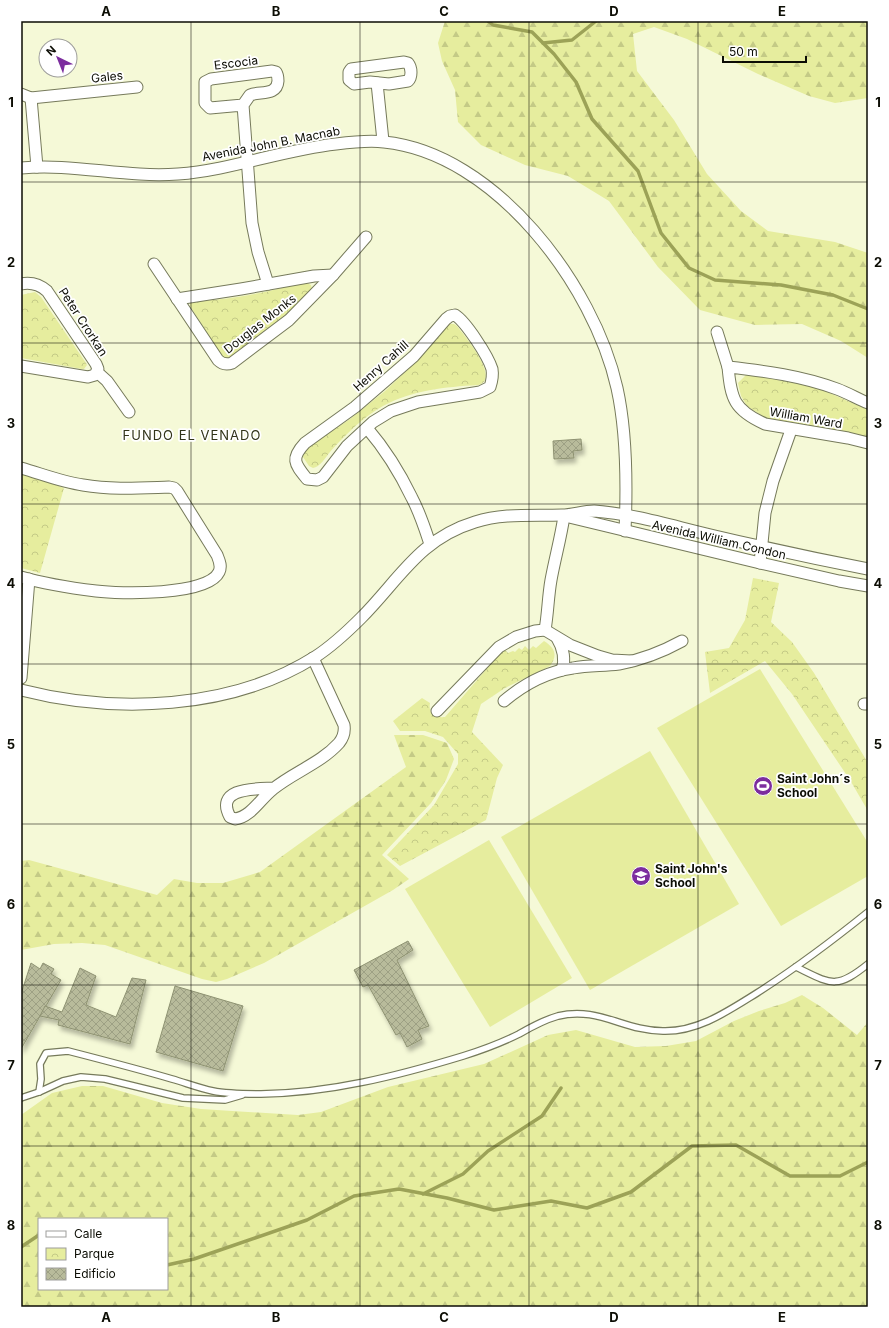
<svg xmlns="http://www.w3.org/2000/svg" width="889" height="1328" viewBox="0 0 889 1328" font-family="Inter,sans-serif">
  <defs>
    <pattern id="forest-firs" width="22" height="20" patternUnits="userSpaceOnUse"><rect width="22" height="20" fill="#e6ed9e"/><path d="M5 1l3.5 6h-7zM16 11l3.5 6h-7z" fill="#c4ca86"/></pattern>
    <pattern id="park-crowns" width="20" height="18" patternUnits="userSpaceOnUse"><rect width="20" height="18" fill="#e6ed9e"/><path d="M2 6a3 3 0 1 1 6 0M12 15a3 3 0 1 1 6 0" fill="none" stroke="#c4ca86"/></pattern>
    <pattern id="building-cross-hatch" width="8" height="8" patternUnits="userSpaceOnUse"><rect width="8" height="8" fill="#b8bb9b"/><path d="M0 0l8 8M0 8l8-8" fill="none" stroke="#9da084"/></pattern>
    <filter id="shadow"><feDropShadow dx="2.5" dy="4.5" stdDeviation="2" flood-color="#0004"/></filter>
  </defs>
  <rect width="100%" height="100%" fill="#f5f9d7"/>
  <g fill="url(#forest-firs)" fill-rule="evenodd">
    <polygon points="445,21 868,21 868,98 835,103 809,96 758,74 687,39 654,27 633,34 637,71 674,120 707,174 741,211 768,231 835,242 868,253 868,358 841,341 802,324 755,325 700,310 658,267 609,201 568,176 525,165 481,145 458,122 455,90 442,61 438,43"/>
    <polygon points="394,735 423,735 447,743 454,759 446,780 431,803 382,855 409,879 393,890 264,963 227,979 216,982 202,979 105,945 82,943 54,944 21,950 21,861 29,860 157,895 174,879 197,883 223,883 260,872 406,767"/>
    <path d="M802 995 823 1008 857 1035 868 1022V1307H21V1115L52 1093 82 1086H103L162 1103 201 1109 298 1115 321 1112 388 1087 484 1064 548 1035 576 1030 635 1047 666 1046 696 1041 734 1021 759 1011 785 1003ZM39 1219H167V1289H39Z"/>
  </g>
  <g fill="url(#park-crowns)">
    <path d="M305 282 311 285 312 289 288 316 231 358 225 360 217 355 204 328 190 306V303L193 301C232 300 268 292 305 282Z"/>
    <polygon points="35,292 41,297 86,363 87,365 84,369 82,369 21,358 21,295"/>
    <path d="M448 324H454L457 326C464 335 502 380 478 385 445 387 413 390 383 406 363 417 345 435 330 452 325 458 320 467 313 468L309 466 303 457 304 450 350 419 385 391 419 359Z"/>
    <polygon points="746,375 762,377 816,387 868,410 868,439 767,419 747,406 741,396 738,383"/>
    <polygon points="21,474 26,474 64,488 40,573 21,568"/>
    <polygon points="753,578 779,583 771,622 792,642 814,673 868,763 868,811 850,780 792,694 765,661 710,693 705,652 729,648 745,620"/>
    <path d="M544 641C555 648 558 655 550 666L505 688 481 704 472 732 503 765 497 778 486 820 400 866 387 855 434 805 458 764V754L443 737 425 731H400L393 721 422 698 430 703C428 714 435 718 445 717L504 649 508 653 513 651 515 652 519 648 522 650 525 646 529 650 533 646 536 648Z"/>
  </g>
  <g fill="#e6ed9e">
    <polygon points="760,669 868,843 868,876 781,926 657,728"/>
    <polygon points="650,751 739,904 590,990 501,837"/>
    <polygon points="489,840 572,978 490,1027 405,889"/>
  </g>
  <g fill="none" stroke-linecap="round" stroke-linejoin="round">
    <g stroke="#9ca257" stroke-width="3.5">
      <polyline points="488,21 493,25 532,32 554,54 576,82 592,119 638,171 661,233 689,268 715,280 781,285 833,295 868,309"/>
      <polyline points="543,43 572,40 596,21"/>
      <polyline points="423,1194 463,1174 488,1151 542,1116 561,1088"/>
      <polyline points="21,1247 39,1235"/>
      <polyline points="167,1265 194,1259 307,1220 354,1196 399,1189 447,1198 494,1210 551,1201 587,1208 631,1192 692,1146 736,1145 790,1176 840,1176 868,1162"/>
    </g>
  </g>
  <g fill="url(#building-cross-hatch)" stroke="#8e9272" filter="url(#shadow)">
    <polygon points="581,439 582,450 573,451 574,458 554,459 553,441"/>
    <polygon points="408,941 413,950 397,960 429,1026 418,1030 422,1039 407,1047 400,1033 396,1035 368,985 363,987 354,970"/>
    <polygon points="31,963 40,969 43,963 54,969 51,974 61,980 21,1049 21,994"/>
    <polygon points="80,968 96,976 86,1005 116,1017 132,978 146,980 130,1044 58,1025 59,1020 40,1016 45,1006 62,1012"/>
    <polygon points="175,986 243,1006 223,1071 156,1052"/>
  </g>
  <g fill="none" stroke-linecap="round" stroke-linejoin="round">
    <g stroke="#767a5b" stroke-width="8">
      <g id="lane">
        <path d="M796 967C831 984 836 990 868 964"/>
        <path d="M39 1092 41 1079 40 1064 46 1053 68 1051C103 1060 138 1069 172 1079 186 1083 199 1088 213 1091 228 1094 245 1094 261 1094 330 1093 397 1076 463 1056 482 1050 501 1043 519 1034 531 1027 544 1020 558 1016 598 1006 624 1031 663 1031 698 1032 728 1011 757 993 796 968 832 941 868 912"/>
        <polyline points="21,1098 39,1092 63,1081 81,1077 105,1079 183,1098 225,1100 242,1095"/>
      </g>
    </g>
    <g stroke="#767a5b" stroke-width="13">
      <g id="street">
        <path d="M404 62 408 63C412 68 412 77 408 81L389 84 370 82 354 84 349 80V72L351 69Z"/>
        <polyline points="377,83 383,141"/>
        <polyline points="21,94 31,98 137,87"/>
        <polyline points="31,98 37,167"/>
        <path d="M243 105 210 108 205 103V82L211 79 272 71 276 72C278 75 278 77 278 81 277 96 260 91 250 95L243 105 252 223 258 252 268 284"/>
        <path d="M21 168C74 163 125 178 178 174 231 170 282 150 336 144 352 142 368 140 384 142 495 153 594 285 617 388 627 433 627 485 625 531"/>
        <path d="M154 264 218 360C222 364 226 365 232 363L289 320 333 275 366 237"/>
        <path d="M21 284C31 282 39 284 47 291L96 364 98 369 95 375 88 377 21 366"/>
        <polyline points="177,299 241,289 314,276 333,275"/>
        <path d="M455 315C466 322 488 356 492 369 493 375 492 381 490 387L480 392 418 402 391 411 373 422 347 446 323 477 317 480 307 479C295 464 290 459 305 443L355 407 414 356 446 319 450 316Z"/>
        <polyline points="717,332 728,367"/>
        <polyline points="97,372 107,381 129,412"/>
        <path d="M868 403C858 399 848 393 837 389 802 376 765 371 728 367 731 399 734 410 765 424L848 438 868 443"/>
        <path d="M367 428C385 449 400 473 412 498 420 513 425 529 430 544"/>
        <path d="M21 468C42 474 62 482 83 485 112 490 140 488 169 487L174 488 177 491 217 555C219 560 222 566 219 572 208 596 119 594 96 591 71 588 45 584 21 577"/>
        <polyline points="569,517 760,563 839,581 868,586"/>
        <polyline points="760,563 765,513 773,481 791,430"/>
        <path d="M545 630C548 613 548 597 551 580 555 558 561 537 564 516"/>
        <path d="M557 638C563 648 566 658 562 670"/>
        <polyline points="21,678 29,579"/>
        <path d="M21 690C115 714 231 710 315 657 332 646 347 632 361 618 399 580 419 539 475 522 504 513 532 516 562 515 572 515 583 511 594 511 635 514 675 527 715 536 766 548 817 559 868 569"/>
        <path d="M504 701C524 684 546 672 573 668 588 665 603 666 619 664 641 660 662 652 682 641"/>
        <polyline points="864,704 868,704"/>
        <polyline points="437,711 499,647 516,637 535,631 545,630 570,645 598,656 612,660 631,661"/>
        <path d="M273 788C257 789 214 787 230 817L235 819C251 817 261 798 273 789 294 772 321 763 339 743 344 737 345 732 344 725L313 658"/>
      </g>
    </g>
    <use href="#lane" stroke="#fff" stroke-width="5.5"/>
    <use href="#street" stroke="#fff" stroke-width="11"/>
  </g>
  <path fill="none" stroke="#0c0d04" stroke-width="1" stroke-opacity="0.55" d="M191 21V1307M360 21V1307M529 21V1307M698 21V1307M21 182H868M21 343H868M21 504H868M21 664H868M21 824H868M21 985H868M21 1146H868"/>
  <defs>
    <g id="stadium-disc" transform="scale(1)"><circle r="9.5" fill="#7c2d9e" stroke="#fff"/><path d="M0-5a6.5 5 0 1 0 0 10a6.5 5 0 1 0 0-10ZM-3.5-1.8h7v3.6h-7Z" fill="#fff"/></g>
    <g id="school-disc" transform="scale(1)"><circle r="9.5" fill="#7c2d9e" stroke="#fff"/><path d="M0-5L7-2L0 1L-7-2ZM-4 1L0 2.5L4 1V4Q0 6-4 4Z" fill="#fff"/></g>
  </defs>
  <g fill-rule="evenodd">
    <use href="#stadium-disc" x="763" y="786"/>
    <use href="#school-disc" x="641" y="876"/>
  </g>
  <g text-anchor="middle" stroke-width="3.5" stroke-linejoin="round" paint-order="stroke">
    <g font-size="12" fill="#0c0d04" stroke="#fff">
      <text transform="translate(236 63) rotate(-7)" y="4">Escocia</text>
      <text transform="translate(107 77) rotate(-6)" y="4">Gales</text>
      <text transform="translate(271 144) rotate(-11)" y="4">Avenida John B. Macnab</text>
      <text transform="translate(83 322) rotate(57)" y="4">Peter Crorkan</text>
      <text transform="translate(260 324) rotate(-38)" y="4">Douglas Monks</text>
      <text transform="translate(381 366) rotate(-42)" y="4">Henry Cahill</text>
      <text transform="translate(806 418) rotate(10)" y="4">William Ward</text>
      <text transform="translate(719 540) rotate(13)" y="4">Avenida William Condon</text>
    </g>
    <g font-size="12" font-weight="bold" fill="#0c0d04" stroke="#fff" text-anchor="start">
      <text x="777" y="783">Saint John´s<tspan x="777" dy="14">School</tspan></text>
      <text x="655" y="873">Saint John's<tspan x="655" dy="14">School</tspan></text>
    </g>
    <g font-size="13" letter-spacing="1" fill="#313418" stroke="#fff">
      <text x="192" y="440">FUNDO EL VENADO</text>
    </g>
  </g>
  <rect width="889" height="1328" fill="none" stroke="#ffffff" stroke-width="44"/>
  <rect x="38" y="1218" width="130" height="72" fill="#ffffff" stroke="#9e9e9b"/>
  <rect x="46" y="1231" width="20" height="6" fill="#ffffff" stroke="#9e9e9b"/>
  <text x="74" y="1238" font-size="12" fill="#0c0d04">Calle</text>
  <rect x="46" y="1248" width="20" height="12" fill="url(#park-crowns)" stroke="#9e9e9b"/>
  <text x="74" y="1258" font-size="12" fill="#0c0d04">Parque</text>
  <rect x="46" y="1268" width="20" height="12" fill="url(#building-cross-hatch)" stroke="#9e9e9b"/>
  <text x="74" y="1278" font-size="12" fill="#0c0d04">Edificio</text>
  <g transform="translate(58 58) rotate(317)"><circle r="19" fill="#ffffff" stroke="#9e9e9b"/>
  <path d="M0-3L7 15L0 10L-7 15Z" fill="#7c2d9e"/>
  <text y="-6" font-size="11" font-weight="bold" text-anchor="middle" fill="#0c0d04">N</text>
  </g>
  <path d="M723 56v6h83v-6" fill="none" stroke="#0c0d04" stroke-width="2"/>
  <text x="729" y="56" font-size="12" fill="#0c0d04" stroke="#ffffff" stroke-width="3" paint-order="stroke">50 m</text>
  <rect x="22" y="22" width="845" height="1284" fill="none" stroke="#0c0d04" stroke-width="1.5"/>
  <g font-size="13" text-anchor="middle" font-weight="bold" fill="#0c0d04">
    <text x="106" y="16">A</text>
    <text x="276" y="16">B</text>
    <text x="444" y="16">C</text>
    <text x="614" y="16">D</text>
    <text x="782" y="16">E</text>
    <text x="11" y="107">1</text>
    <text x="878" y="107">1</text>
    <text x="11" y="267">2</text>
    <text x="878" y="267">2</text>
    <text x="11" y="428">3</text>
    <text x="878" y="428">3</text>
    <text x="11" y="588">4</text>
    <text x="878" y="588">4</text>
    <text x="11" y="749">5</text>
    <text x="878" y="749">5</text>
    <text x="11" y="909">6</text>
    <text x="878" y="909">6</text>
    <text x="11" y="1070">7</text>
    <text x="878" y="1070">7</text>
    <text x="11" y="1230">8</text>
    <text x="878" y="1230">8</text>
    <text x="106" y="1322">A</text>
    <text x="276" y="1322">B</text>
    <text x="444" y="1322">C</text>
    <text x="614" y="1322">D</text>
    <text x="782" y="1322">E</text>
  </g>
</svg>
